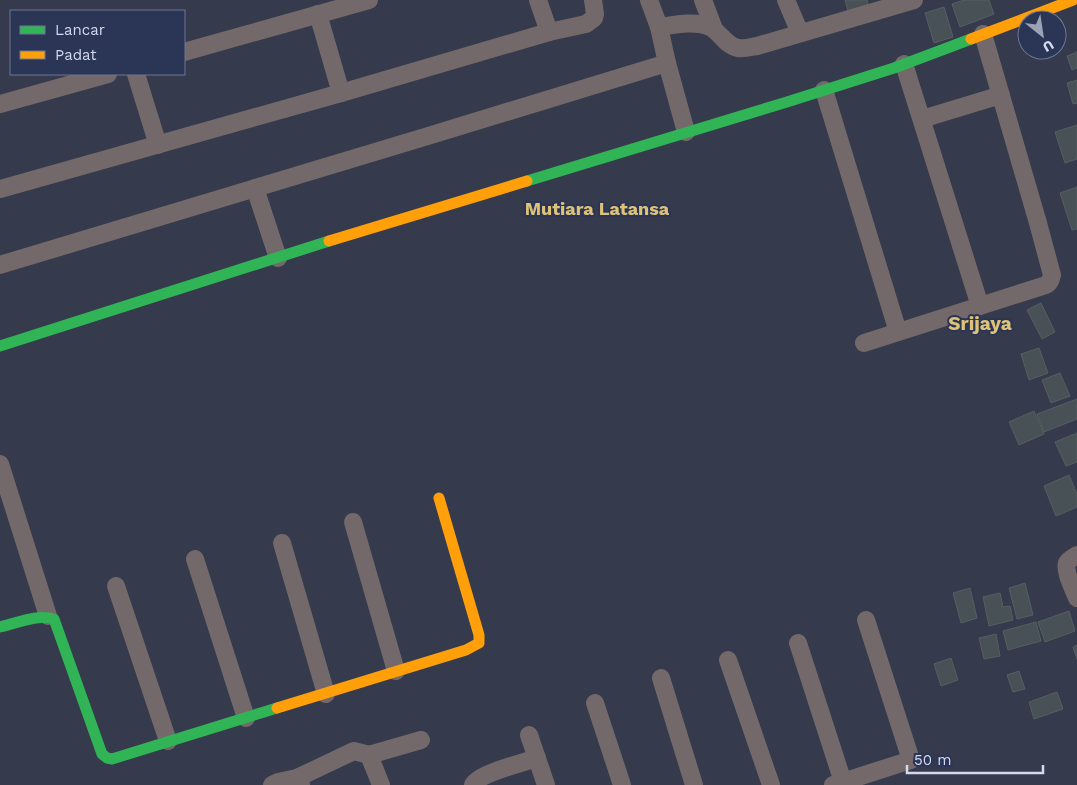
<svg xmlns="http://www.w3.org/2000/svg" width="1077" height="785" viewBox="0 0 1077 785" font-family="'Work Sans',sans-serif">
  <rect width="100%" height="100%" fill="#353a4c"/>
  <g fill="#485156" stroke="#555f61">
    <polygon points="845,0 867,0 869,7 849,14"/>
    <polygon points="964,0 989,0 994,14 960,27 952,4"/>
    <polygon points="944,7 953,37 934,43 925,13"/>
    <polygon points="1077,52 1077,68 1072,70 1067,56"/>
    <polygon points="1077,80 1077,103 1073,104 1067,83"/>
    <polygon points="1077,125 1077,159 1065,163 1055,132"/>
    <polygon points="1077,187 1077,229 1072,230 1060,193"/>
    <polygon points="1041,303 1055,332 1042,339 1027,310"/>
    <polygon points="1039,348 1048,373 1029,380 1021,354"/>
    <polygon points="1060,373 1070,396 1051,403 1042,380"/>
    <polygon points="1077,399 1077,419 1044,432 1037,414"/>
    <polygon points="1034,411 1044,434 1019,445 1009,422"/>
    <polygon points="1077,433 1077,462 1066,466 1055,442"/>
    <polygon points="1069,475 1077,494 1077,507 1056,516 1044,486"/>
    <polygon points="1025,583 1033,615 1017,619 1009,588"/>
    <polygon points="970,588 977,618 961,623 953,593"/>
    <polygon points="1000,593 1003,607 1010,606 1013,620 989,626 983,597"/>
    <polygon points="1069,611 1075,631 1045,642 1038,622"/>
    <polygon points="1036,622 1041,641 1008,650 1003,631"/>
    <polygon points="996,634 1000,656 984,659 979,638"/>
    <polygon points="1077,645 1077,659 1073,647"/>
    <polygon points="951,658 958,680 941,686 934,664"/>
    <polygon points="1019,671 1025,689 1013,692 1007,675"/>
    <polygon points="1057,692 1063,709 1034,719 1029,702"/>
  </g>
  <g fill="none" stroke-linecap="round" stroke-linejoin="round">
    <g stroke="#73696a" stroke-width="18">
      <polyline points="538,0 549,32"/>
      <polyline points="649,0 659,27 667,63 686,132"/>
      <polyline points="703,0 714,29"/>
      <polyline points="786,0 800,33"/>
      <polyline points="318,14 341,93"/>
      <path d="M659 27C673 25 696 20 710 27 720 32 726 46 738 48 744 49 751 47 757 46L914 0"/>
      <polyline points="184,52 369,0"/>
      <polyline points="904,64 980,306"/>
      <polyline points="136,74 158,145"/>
      <polyline points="824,90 898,332"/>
      <polyline points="0,104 108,74"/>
      <polyline points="922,119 1001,95"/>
      <polyline points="255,188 278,258"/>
      <polyline points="0,189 341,93 549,32 586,24 594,18 595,14 593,0"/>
      <polyline points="0,265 428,136 667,63"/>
      <path d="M864 343 1046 285C1050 283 1051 279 1052 275L1038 223 983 34"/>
      <polyline points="0,464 48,616"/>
      <polyline points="353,522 396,671"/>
      <polyline points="282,543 326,694"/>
      <path d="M1077 555C1074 557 1069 559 1067 563 1064 571 1074 590 1077 598"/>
      <polyline points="195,559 246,718"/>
      <polyline points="116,586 168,741"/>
      <polyline points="798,643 843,782"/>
      <polyline points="728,660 771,785"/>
      <polyline points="661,678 694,785"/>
      <polyline points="595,703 622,785"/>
      <polyline points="529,735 546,785"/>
      <polyline points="369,755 421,740"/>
      <polyline points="297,778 354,751 369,755 381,785"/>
      <polyline points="272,785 278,782 297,778 301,785"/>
      <path d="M473 785C479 773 523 763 537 758"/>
      <polyline points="833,785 911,760 866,620"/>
    </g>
    <g stroke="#30b455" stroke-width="11">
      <polyline points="527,181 787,102 894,68 971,39"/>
      <polyline points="0,346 329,241"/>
      <path d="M0 627C18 623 36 614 54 619L102 754 107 758 112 759 277 708"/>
    </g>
    <g stroke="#ff9f0a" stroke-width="11">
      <polyline points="971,39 1073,0"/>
      <polyline points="329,241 527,181"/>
      <polyline points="277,708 466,650 479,643 479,635 439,498"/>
    </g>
  </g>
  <g text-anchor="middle" stroke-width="4" stroke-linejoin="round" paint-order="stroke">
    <g font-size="18" font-weight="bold" fill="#ddc277" stroke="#2b3556">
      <text x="597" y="215">Mutiara Latansa</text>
    </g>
    <g font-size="19" font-weight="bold" fill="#ddc277" stroke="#2b3556">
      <text x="980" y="330">Srijaya</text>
    </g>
  </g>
  <rect x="10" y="10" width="175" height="65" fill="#2b3556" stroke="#6e7793"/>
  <rect x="20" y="26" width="25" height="8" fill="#30b455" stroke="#6e7793"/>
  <text x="55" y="35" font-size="15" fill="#d3daef">Lancar</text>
  <rect x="20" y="51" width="25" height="8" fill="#ff9f0a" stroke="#6e7793"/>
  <text x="55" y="60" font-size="15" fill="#d3daef">Padat</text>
  <g transform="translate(1042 35) rotate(150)"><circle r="24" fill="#2b3556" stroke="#6e7793"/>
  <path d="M0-4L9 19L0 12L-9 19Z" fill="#9ca2b6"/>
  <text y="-8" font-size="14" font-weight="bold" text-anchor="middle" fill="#d3daef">U</text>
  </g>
  <path d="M907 765v8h136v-8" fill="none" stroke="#d3daef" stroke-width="2.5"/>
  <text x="914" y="765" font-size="15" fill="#d3daef" stroke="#2b3556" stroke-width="4" paint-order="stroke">50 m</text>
</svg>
